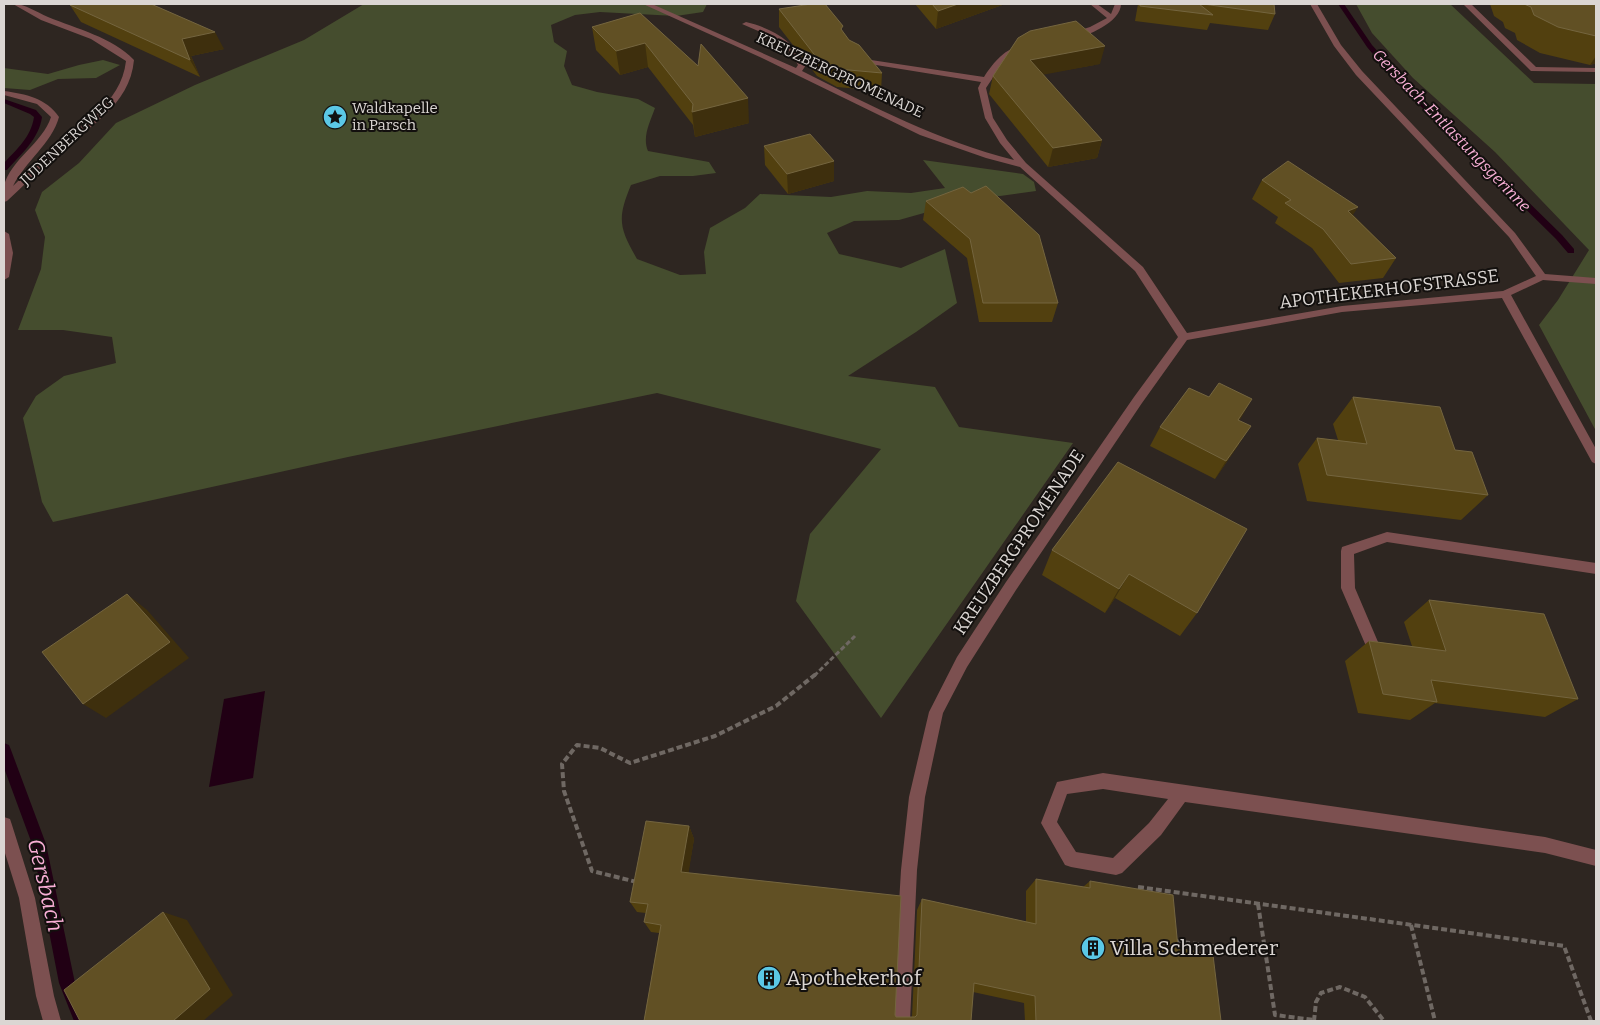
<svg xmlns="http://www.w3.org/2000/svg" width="1600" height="1025" viewBox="0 0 1600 1025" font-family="Bitter,serif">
  <rect width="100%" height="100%" fill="#2e2621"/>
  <g fill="#454d2e">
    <path d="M364 4H707L703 12 676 16 600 12 575 15 551 25 554 42 567 51 564 66 572 85 597 92 638 99 655 108C650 122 642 137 648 151L709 162 716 173 693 176H660L631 185C617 219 619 227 637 259L680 275 706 274 704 252 710 228 745 208 760 194 831 197 867 191 911 193 945 188 923 160 1023 174 1034 182 1036 191 1000 196 966 195 931 211 899 220 854 221 827 233 839 254 901 268 945 249 957 303 916 332 848 376 935 387 959 427 1073 443 881 718 796 601 810 534 881 449 657 393 348 457 53 522 42 502 23 418 36 396 64 376 116 363 112 337 63 330H18L41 269 45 237 35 210 42 192 79 163 116 123 195 85 304 40Z"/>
    <polygon points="1356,4 1450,4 1534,83 1596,84 1596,431 1539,325 1558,300 1589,250 1495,152 1413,78 1372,33"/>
    <polygon points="103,60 120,65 96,78 58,79 30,90 4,88 4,68 48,74 79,65"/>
  </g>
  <polygon fill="#210014" points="265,691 253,778 209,787 224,699"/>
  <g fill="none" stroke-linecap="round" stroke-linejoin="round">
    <g fill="#210014" fill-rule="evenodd">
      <polygon points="1338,4 1344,4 1372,45 1403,79 1562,235 1574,249 1574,253 1568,253 1556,239 1397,83 1367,47"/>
      <path d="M4 99 36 110 42 117C39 139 21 154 7 170H4V163C17 149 31 137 34 117L30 114 4 103Z"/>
      <polygon points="4,743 9,745 11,750 46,844 75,983 90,1021 74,1021 59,983 32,844 4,768"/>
    </g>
    <polyline stroke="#6f6863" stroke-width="3" stroke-dasharray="5 2.5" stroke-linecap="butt" points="814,676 855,636"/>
    <g stroke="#6f6863" stroke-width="4" stroke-dasharray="6 3" stroke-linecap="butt">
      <polyline points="637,882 592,871 564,791 562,764 577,745 600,748 630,763 715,736 776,706 816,674"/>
      <polyline points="1138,887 1564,946 1591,1021"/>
      <polyline points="1258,904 1275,1015 1314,1020"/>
      <polyline points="1411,925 1435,1021"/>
      <polyline points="1175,941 1265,953"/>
      <polyline points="1314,1021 1316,1002 1321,993 1340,987 1365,997 1384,1021"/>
    </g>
    <g fill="#7c5050" fill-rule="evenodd">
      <path d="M13 4C26 4 36 12 48 17 77 29 112 37 134 60 130 106 87 128 55 155 38 170 24 186 7 201L4 202C4 197 3 190 4 186 10 160 43 143 51 117L37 104 4 95V91C26 94 46 98 59 117 52 143 25 162 13 186 25 175 36 162 49 152 79 125 121 105 126 61L91 39 41 20Z"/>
      <path d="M643 4H652L796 68 798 65 789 50 777 39 742 24 746 22C774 29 792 40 806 65L802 71C871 106 939 141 1014 160L1000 143 985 118 978 88 981 82 870 64 854 58 858 56 871 60 984 77C991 66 1006 46 1021 47V51L1000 67 986 88 993 118 1007 140 1026 163 1143 267 1187 333 1342 306 1503 291 1536 276 1509 237 1356 75 1334 46 1310 4H1317L1341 45 1362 71 1515 233 1545 274 1596 278V284L1543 280 1511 295 1596 449V464L1592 462 1502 298 1342 312 1187 340 1142 403 1016 590 967 667 943 713 925 797 917 870 910 1021H892L901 870 909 797 929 712 957 657 1006 582 1134 397 1178 337 1135 271 1020 167 986 158 920 135 762 58Z"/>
      <path d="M1090 4H1097L1111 14 1115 4H1121C1121 22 1085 39 1068 38V34L1090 27 1107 18Z"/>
      <polygon points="1463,4 1471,4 1536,67 1596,68 1596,72 1531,71"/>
      <polygon points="4,231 9,234 13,253 9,277 4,280"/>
      <polygon points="1387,532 1596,563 1596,574 1387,542 1354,554 1355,588 1381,649 1379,653 1374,655 1369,653 1341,588 1341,551 1342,547"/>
      <path d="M1103 773 1545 837 1596 850V866L1545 853 1185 802 1161 835 1122 873 1116 875 1071 867 1065 865 1041 823 1057 782ZM1103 789 1168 799 1149 823 1113 858 1076 852 1057 822 1067 794Z"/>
      <polygon points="4,817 10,819 12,825 35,898 54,996 61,1021 43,1021 36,996 19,898 4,850"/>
    </g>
  </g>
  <g fill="#52400f">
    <polygon points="915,4 1005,4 936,29"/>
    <polygon points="1138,4 1274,4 1275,14 1268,30 1210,23 1207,30 1135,21"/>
    <polygon points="1490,4 1596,4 1596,63 1590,65 1540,53 1517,40 1515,33 1505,28 1503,22 1494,16"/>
    <polygon points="70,5 224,49 191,56 200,77 81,22"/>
    <polygon points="779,9 843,32 849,40 882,73 881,91 837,87 817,76 779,27"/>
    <polygon points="640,13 749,123 695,137 693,125 648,67 620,75 596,50 592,27"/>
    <polygon points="1100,64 1043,74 1102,140 1097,158 1048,167 989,94 993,76"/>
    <polygon points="764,146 834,161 834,181 788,194 765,165"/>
    <polygon points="1262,180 1353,215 1396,258 1383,278 1339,283 1312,248 1275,223 1278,217 1252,199"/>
    <polygon points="971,193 1058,303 1052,322 979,322 967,258 923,220 926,201"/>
    <polygon points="1353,397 1455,450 1488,495 1461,520 1307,501 1298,464 1317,438 1338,440 1333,424"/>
    <polygon points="1239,420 1239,444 1215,479 1150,446 1160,427"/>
    <polygon points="1118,462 1197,613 1180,636 1115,598 1105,613 1042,575 1052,550"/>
    <polygon points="1429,600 1578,699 1545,717 1435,703 1410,720 1358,713 1345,661 1369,641 1412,646 1404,622"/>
    <polygon points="689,826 694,839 688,873 896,1017 912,1017 917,910 922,899 1026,922 1026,891 1036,879 1083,887 1090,881 1178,948 1221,1021 1025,1021 1024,1003 973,992 971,1021 644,1021 659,933 651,932 644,922 646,913 637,912 630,902"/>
  </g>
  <g fill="#3e2f0d">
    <polygon points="958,4 1005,4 936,29 938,11"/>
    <polygon points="215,32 224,49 191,56 200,77 190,60 182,39"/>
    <polygon points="645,43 648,67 620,75 616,51"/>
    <polygon points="1105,46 1100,64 1026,78 1030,60"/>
    <polygon points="1596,56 1596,63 1590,65"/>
    <polygon points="748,98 749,123 695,137 692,112"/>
    <polygon points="1102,140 1097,158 1048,167 1053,148"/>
    <polygon points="834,161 834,181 788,194 787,174"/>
    <polygon points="1358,207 1346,226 1348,211"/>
    <polygon points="1252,399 1241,418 1227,438 1238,420"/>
    <polygon points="1251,426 1239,444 1215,479 1226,461"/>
    <polygon points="1129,574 1115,598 1105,613 1119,589"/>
    <polygon points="127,594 147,610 189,658 106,718 83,704"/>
    <polygon points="689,826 694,839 687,883 681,872"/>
    <polygon points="163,912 187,920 233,995 203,1021 173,1021"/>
  </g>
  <g fill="#615024" stroke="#74653f">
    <polygon points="74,4 151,4 215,32 182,39 190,60 70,5"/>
    <polygon points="811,4 825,4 843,26 841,29 849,40 859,45 882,73 838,69 817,58 779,9"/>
    <polygon points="932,4 958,4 938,11"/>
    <polygon points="1140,4 1199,4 1213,15 1140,6"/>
    <polygon points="1203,4 1274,4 1275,14"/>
    <polygon points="1524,4 1596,4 1596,36 1558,27 1534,15 1531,7"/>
    <polygon points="640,13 698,66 701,44 748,98 692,112 693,104 645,43 616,51 592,27"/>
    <polygon points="1076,21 1105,46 1030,60 1102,140 1053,148 993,76 1018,38 1030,31"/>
    <polygon points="810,134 834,161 787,174 764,146"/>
    <polygon points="1288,161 1358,207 1348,211 1396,258 1351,264 1323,229 1285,203 1291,200 1262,180"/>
    <polygon points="986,186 1039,235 1058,303 983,303 970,239 926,201 963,187 971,193"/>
    <polygon points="1219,383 1252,399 1238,420 1251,426 1226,461 1160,427 1189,388 1209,397"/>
    <polygon points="1353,397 1440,407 1455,450 1472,452 1488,495 1327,475 1317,438 1367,444"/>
    <polygon points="1118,462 1247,529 1197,613 1129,574 1119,589 1052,550"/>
    <polygon points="127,594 170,642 83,704 42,652"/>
    <polygon points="1429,600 1544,614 1578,699 1431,680 1437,702 1383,694 1369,641 1446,651"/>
    <polygon points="646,821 689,826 681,872 901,896 895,1015 896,1017 915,1017 917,1015 922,899 1036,924 1036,879 1090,888 1090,881 1173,895 1178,948 1213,955 1221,1021 1036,1021 1035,996 974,983 971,1021 644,1021 661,925 644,922 648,904 630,902"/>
    <polygon points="163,912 210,989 173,1021 80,1021 64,990"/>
  </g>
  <defs>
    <g id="sight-disc" transform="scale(1.25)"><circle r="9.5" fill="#5bc8e6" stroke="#13100e"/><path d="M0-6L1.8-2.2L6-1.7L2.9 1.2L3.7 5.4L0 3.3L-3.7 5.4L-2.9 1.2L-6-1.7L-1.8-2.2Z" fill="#111"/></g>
    <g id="building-disc" transform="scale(1.25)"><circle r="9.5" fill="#5bc8e6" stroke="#13100e"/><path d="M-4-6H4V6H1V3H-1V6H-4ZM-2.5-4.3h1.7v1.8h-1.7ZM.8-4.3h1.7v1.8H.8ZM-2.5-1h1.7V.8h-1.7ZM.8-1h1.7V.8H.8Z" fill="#111"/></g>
  </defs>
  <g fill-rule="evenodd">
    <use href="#sight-disc" x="335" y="117"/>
    <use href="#building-disc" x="1093" y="948"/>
    <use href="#building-disc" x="769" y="978"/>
  </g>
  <g text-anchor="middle" stroke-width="4" stroke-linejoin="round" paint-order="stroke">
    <g font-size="15" fill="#dbd6d3" stroke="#13100e">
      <text transform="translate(840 75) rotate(25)" y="5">KREUZBERGPROMENADE</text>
      <text transform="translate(67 141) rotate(-43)" y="5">JUDENBERGWEG</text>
    </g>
    <g font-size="15" fill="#dbd6d3" stroke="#13100e" text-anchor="start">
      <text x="352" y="113">Waldkapelle<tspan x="352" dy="17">in Parsch</tspan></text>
    </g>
    <g font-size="16" font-style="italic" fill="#f9afd6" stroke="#13100e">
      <text transform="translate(1452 130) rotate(46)" y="6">Gersbach-Entlastungsgerinne</text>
    </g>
    <g font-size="18" fill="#dbd6d3" stroke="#13100e">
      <text transform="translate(1389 289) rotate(-7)" y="6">APOTHEKERHOFSTRASSE</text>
      <text transform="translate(1019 542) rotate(-56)" y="6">KREUZBERGPROMENADE</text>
    </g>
    <g font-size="21" fill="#dbd6d3" stroke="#13100e" text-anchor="start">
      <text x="1110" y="955">Villa Schmederer</text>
      <text x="786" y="985">Apothekerhof</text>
    </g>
    <g font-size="22" font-style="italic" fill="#f9afd6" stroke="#13100e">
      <text transform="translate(46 885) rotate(77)" y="8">Gersbach</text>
    </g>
  </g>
  <rect width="1600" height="1025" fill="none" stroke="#dbd6d3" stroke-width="10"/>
</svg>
